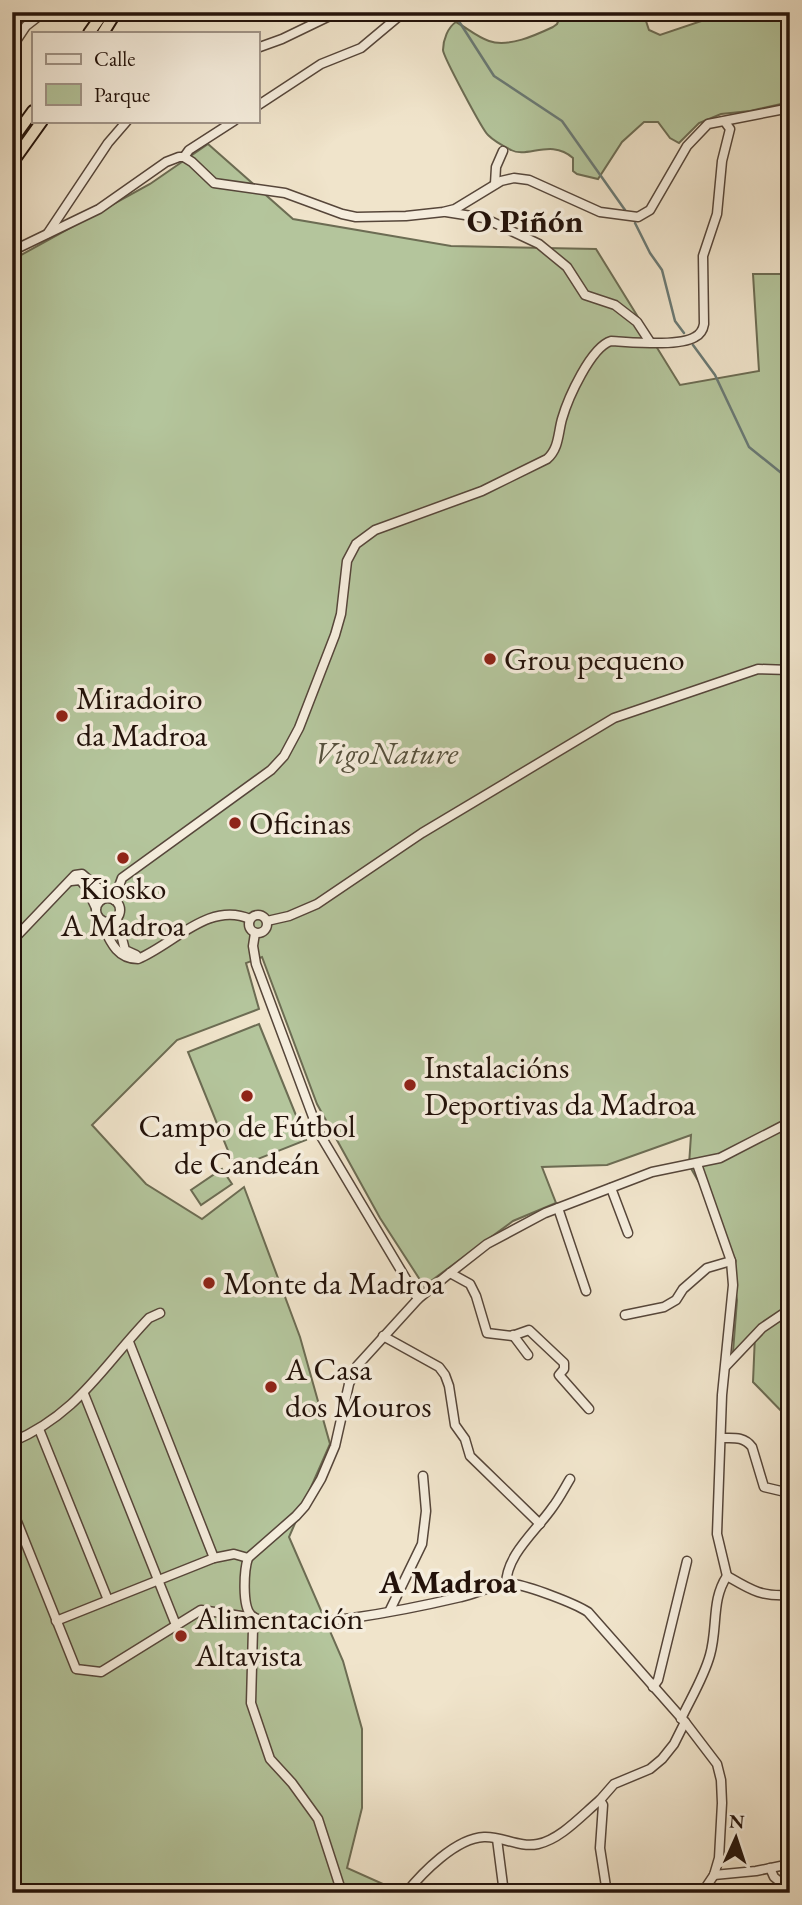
<svg xmlns="http://www.w3.org/2000/svg" width="802" height="1905" viewBox="0 0 802 1905" font-family="'EB Garamond',serif">
  <rect width="100%" height="100%" fill="#f0e4cb"/>
  <filter id="stains"><feTurbulence type="fractalNoise" baseFrequency=".00286" numOctaves="4"/><feColorMatrix values="0 0 0 0 .2 0 0 0 0 .09 0 0 0 0 .02 0 0 0 .5 -.17"/></filter>
  <radialGradient id="worn" r=".72"><stop offset=".6" stop-color="#630" stop-opacity="0"/><stop offset="1" stop-color="#630" stop-opacity=".3"/></radialGradient>
  <g fill="#b4c59c" stroke="#6c6c53" stroke-width="2">
    <path d="M562 12H643L649 30 660 35 728 12H790V102L750 111 721 114 699 123 679 143 670 138 658 122H644L622 142 598 179 577 174 573 171V158C551 138 527 159 511 150 505 147 493 140 488 135 483 131 443 56 443 50 443 40 448 27 456 22 467 28 477 37 489 41 508 48 536 35 553 27L557 24Z"/>
    <polygon points="208,144 293,219 451,246 596,249 680,385 759,371 753,274 790,274 790,1420 753,1382 755,1335 733,1352 737,1300 726,1239 711,1203 689,1165 691,1135 607,1165 542,1167 556,1203 513,1221 424,1286 380,1218 317,1104 262,957 246,963 259,1009 177,1040 92,1125 146,1184 202,1219 244,1187 300,1337 330,1444 289,1537 343,1661 362,1729 362,1808 347,1868 403,1893 12,1893 12,260 150,184"/>
    <polygon points="259,1024 306,1140 235,1168 188,1052"/>
    <polygon points="222,1169 232,1184 201,1205 191,1190"/>
  </g>
  <g fill="none" stroke-linecap="round" stroke-linejoin="round">
    <g stroke="#6a7974" stroke-width="2.5">
      <polyline points="453,12 494,76 562,121 625,210"/>
      <polyline points="635,223 650,253 662,270 675,321 684,333"/>
      <polyline points="693,345 715,375 749,447 790,480"/>
    </g>
    <g stroke="#56463a" stroke-width="11">
      <g id="minor">
        <polyline points="12,47 26,26 44,12"/>
        <polyline points="257,48 282,39 338,12"/>
        <polyline points="257,106 321,64 361,48 404,12"/>
        <polyline points="184,157 189,150 234,121"/>
        <polyline points="495,184 496,167 503,151"/>
        <polyline points="446,212 484,218 539,244 567,267 585,295 615,305 637,322 650,342"/>
        <polyline points="48,233 108,143 127,121"/>
        <polyline points="12,251 99,209 166,162 179,157 184,157 192,162 214,183 285,193 342,214 356,217 406,216 443,212 455,209 501,181 514,178 529,180 600,212 638,217 650,210 687,146 708,124 790,108"/>
        <polyline points="71,881 80,880 86,887 96,908"/>
        <circle cx="108" cy="910" r="12"/>
        <path d="M114 900 122 878 271 770 284 756 299 728 335 635 341 614 347 561 356 544 375 530 482 491 547 459C559 449 558 433 562 419 568 398 591 347 611 341 632 342 678 347 695 337 701 334 703 330 704 324L703 256 717 214 722 161 730 129 725 122"/>
        <circle cx="258" cy="924" r="9"/>
        <polyline points="117,919 125,950 136,955"/>
        <path d="M100 920C109 938 115 959 138 959 174 944 209 901 250 919"/>
        <polyline points="267,921 289,916 317,904 422,833 614,718 758,669 790,670"/>
        <polyline points="255,933 253,946 256,964 319,1133 418,1299"/>
        <polyline points="12,941 75,875 82,874 110,898"/>
        <polyline points="697,1164 731,1261 733,1285 722,1395 717,1534 727,1576"/>
        <polyline points="611,1188 628,1233"/>
        <polyline points="558,1208 586,1291"/>
        <polyline points="450,1273 470,1284 476,1296 487,1333 512,1336 529,1330 564,1363 564,1369 559,1375 589,1409"/>
        <polyline points="625,1315 664,1307 676,1300 683,1289 707,1268 731,1261"/>
        <polyline points="513,1335 528,1355"/>
        <polyline points="383,1336 439,1367 445,1375 449,1386 455,1425 465,1439 470,1456 540,1524"/>
        <polyline points="129,1342 214,1558"/>
        <polyline points="726,1366 762,1328 790,1309"/>
        <polyline points="84,1394 176,1625"/>
        <polyline points="39,1429 108,1600"/>
        <path d="M721 1438C733 1438 744 1436 752 1447L764 1487 781 1491 790 1489"/>
        <path d="M12 1442C78 1414 102 1367 149 1318L160 1313"/>
        <polyline points="12,1509 76,1669 101,1672 201,1610 255,1618 253,1628 251,1703 270,1759 292,1783 318,1819 342,1893"/>
        <path d="M727 1576C751 1590 761 1597 790 1595"/>
        <path d="M506 1585C506 1555 536 1531 552 1508 559 1499 564 1489 570 1479"/>
        <polyline points="390,1610 422,1544 426,1511 423,1476"/>
        <polyline points="56,1621 214,1558 234,1554 248,1558"/>
        <polyline points="653,1687 658,1680 687,1561"/>
        <path d="M681 1719C691 1698 704 1677 710 1655 718 1627 711 1600 727 1576"/>
        <polyline points="497,1839 504,1893"/>
        <polyline points="770,1868 774,1877 790,1890"/>
        <polyline points="714,1875 756,1871 790,1864"/>
        <path d="M406 1893C422 1873 456 1838 484 1837 502 1836 519 1848 538 1844 561 1839 582 1815 600 1800"/>
        <polyline points="607,1893 600,1848 603,1805 600,1800 614,1784 650,1769 662,1759 674,1744 685,1722"/>
        <path d="M702 1893 714 1875 719 1858 722 1803 721 1780 717 1764 685 1722 588 1612C574 1603 529 1586 513 1584 497 1582 477 1594 461 1597 427 1605 275 1639 251 1615 242 1606 244 1570 248 1558L296 1516 305 1506 321 1479 335 1446 349 1384 357 1366 418 1299 450 1273 487 1244 545 1213 652 1172 720 1158 790 1122"/>
      </g>
    </g>
    <g stroke="#23120a" stroke-width="14">
      <g id="highway">
        <polyline points="89,33 104,12"/>
        <polyline points="103,33 116,12"/>
        <polyline points="12,140 33,111"/>
        <polyline points="12,163 42,121"/>
      </g>
    </g>
    <use href="#minor" stroke="#f5eddd" stroke-width="8"/>
    <use href="#highway" stroke="#f0e4cb" stroke-width="10"/>
  </g>
  <g fill="#8f2418" stroke="#f5eddd" stroke-width="2.5">
    <circle cx="490" cy="659" r="7"/>
    <circle cx="62" cy="716" r="7"/>
    <circle cx="235" cy="823" r="7"/>
    <circle cx="123" cy="858" r="7"/>
    <circle cx="410" cy="1085" r="7"/>
    <circle cx="247" cy="1096" r="7"/>
    <circle cx="209" cy="1283" r="7"/>
    <circle cx="271" cy="1387" r="7"/>
    <circle cx="181" cy="1636" r="7"/>
  </g>
  <g text-anchor="middle" stroke-width="7" stroke-linejoin="round" paint-order="stroke">
    <g font-size="32" fill="#23120a" stroke="#f5eddd" text-anchor="start">
      <text x="504" y="670">Grou pequeno</text>
      <text x="76" y="709">Miradoiro<tspan x="76" dy="37">da Madroa</tspan></text>
      <text x="249" y="834">Oficinas</text>
      <text x="123" y="899" text-anchor="middle">Kiosko<tspan x="123" dy="37">A Madroa</tspan></text>
      <text x="424" y="1078">Instalacións<tspan x="424" dy="37">Deportivas da Madroa</tspan></text>
      <text x="247" y="1137" text-anchor="middle">Campo de Fútbol<tspan x="247" dy="37">de Candeán</tspan></text>
      <text x="223" y="1294">Monte da Madroa</text>
      <text x="285" y="1380">A Casa<tspan x="285" dy="37">dos Mouros</tspan></text>
      <text x="195" y="1629">Alimentación<tspan x="195" dy="37">Altavista</tspan></text>
    </g>
    <g font-size="32" font-style="italic" fill="#56513d" stroke="#f5eddd">
      <text x="386" y="764">VigoNature</text>
    </g>
    <g font-size="33" font-weight="bold" fill="#23120a" stroke="#f5eddd">
      <text x="525" y="232">O Piñón</text>
      <text x="448" y="1593">A Madroa</text>
    </g>
  </g>
  <rect width="802" height="1905" fill="none" stroke="#f0e4cb" stroke-width="42"/>
  <rect x="14" y="14" width="774" height="1877" fill="none" stroke="#23120a" stroke-width="3.5"/>
  <rect x="21" y="21" width="760" height="1863" fill="none" stroke="#23120a" stroke-width="2"/>
  <rect x="32" y="32" width="228" height="91" fill="#f5eddd" stroke="#a19589" stroke-width="2"/>
  <rect x="46" y="54" width="35" height="10" fill="#f5eddd" stroke="#a19589" stroke-width="2"/>
  <text x="94" y="66" font-size="21" fill="#23120a">Calle</text>
  <rect x="46" y="84" width="35" height="21" fill="#b4c59c" stroke="#a19589" stroke-width="2"/>
  <text x="94" y="102" font-size="21" fill="#23120a">Parque</text>
  <g transform="translate(736 1838) rotate(3)" stroke="#f5eddd" stroke-width="5" paint-order="stroke">
  <path d="M0-5L12 26L0 18L-12 26Z" fill="#23120a"/>
  <text y="-10" font-size="19" font-weight="bold" text-anchor="middle" fill="#23120a">N</text>
  </g>
  <rect width="100%" height="100%" filter="url(#stains)"/>
  <rect width="100%" height="100%" fill="url(#worn)"/>
</svg>
